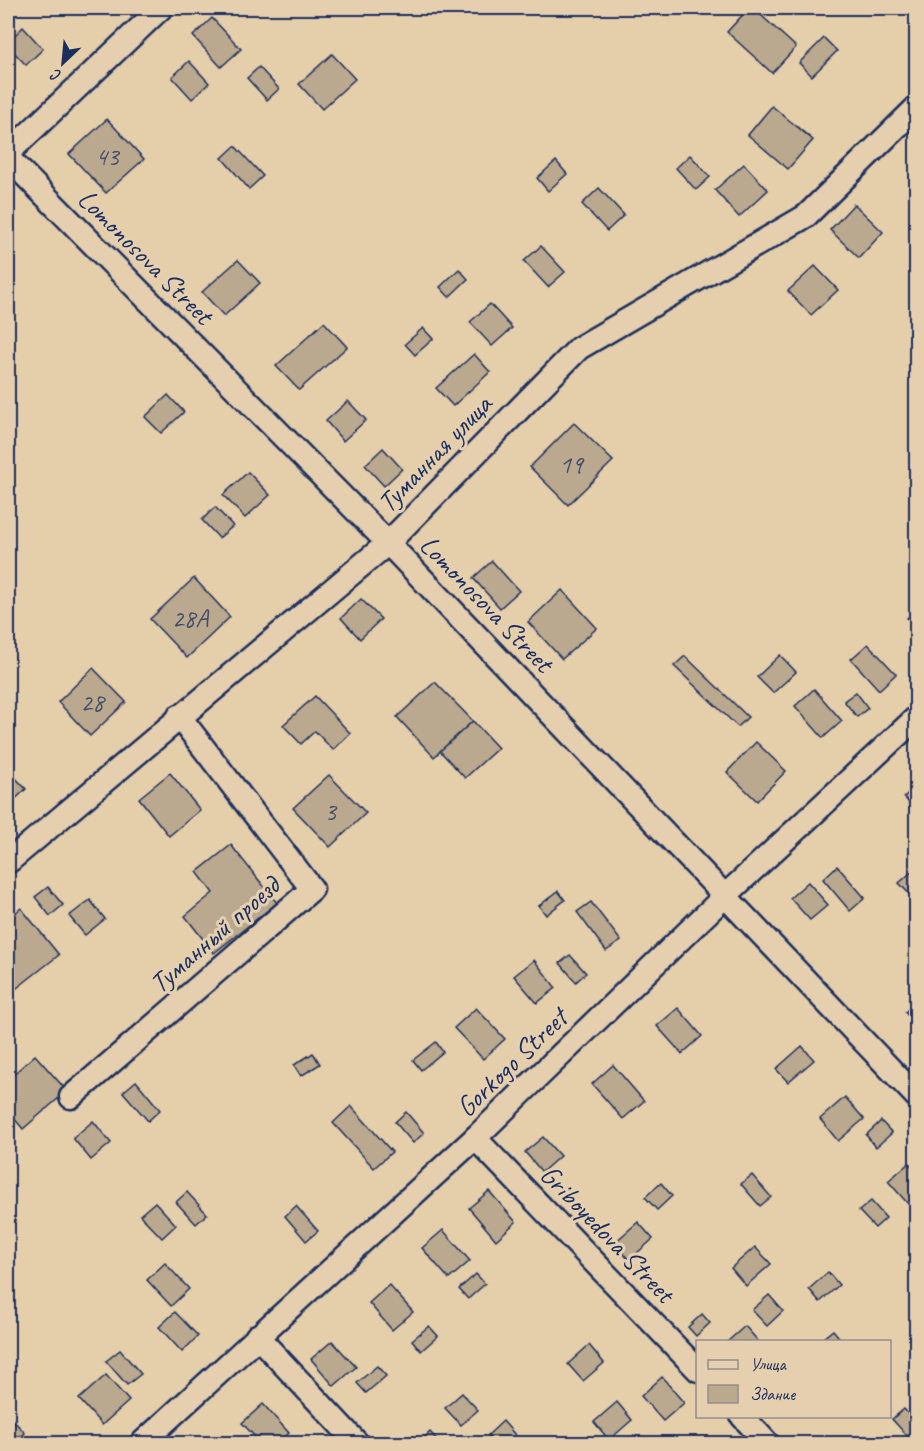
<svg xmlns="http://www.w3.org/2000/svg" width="924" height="1451" viewBox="0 0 924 1451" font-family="Caveat,sans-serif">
  <rect width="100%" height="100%" fill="#e5ceaa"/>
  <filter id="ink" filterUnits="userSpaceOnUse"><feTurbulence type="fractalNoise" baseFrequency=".0167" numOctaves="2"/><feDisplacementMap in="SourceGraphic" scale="12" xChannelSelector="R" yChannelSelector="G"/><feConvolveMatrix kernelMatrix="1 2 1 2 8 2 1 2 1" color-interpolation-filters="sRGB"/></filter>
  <g filter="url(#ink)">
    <g fill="#baa98e" stroke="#1b2f5e" stroke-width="1.5">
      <polygon points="749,8 753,8 796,47 772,73 727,32"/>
      <polygon points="212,18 241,49 221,67 193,36"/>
      <polygon points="23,27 43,49 26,65 8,46 8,42"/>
      <polygon points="824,38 837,51 812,76 799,63"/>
      <polygon points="332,54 355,79 322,109 299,84"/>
      <polygon points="189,61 209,83 192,99 172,77"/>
      <polygon points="259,67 279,89 267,100 247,78"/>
      <polygon points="772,106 813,140 788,169 748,135"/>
      <polygon points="107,119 144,159 106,193 69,154"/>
      <polygon points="235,146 263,176 249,189 222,158"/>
      <polygon points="690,155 710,177 696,190 676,168"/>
      <polygon points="556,161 567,174 548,191 537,178"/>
      <polygon points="744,164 768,190 739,217 715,190"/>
      <polygon points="599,188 624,215 607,231 582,204"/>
      <polygon points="854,204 883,232 859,258 830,230"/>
      <polygon points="541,246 565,272 548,287 524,261"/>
      <polygon points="238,260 260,283 224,316 202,292"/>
      <polygon points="815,266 838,290 811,315 788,291"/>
      <polygon points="459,269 468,279 449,297 440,287"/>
      <polygon points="490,304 512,328 492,346 470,322"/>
      <polygon points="324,322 347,347 299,390 276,366"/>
      <polygon points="423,328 433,339 415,355 405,344"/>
      <polygon points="474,354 490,372 453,406 436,388"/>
      <polygon points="168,395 184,412 161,433 145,417"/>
      <polygon points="348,401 366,420 343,441 326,421"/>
      <polygon points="574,423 613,461 568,505 530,467"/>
      <polygon points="383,448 402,469 384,486 365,465"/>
      <polygon points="248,472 270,495 245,518 223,495"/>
      <polygon points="215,507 233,526 219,538 202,520"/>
      <polygon points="492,561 519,591 500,608 473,578"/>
      <polygon points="194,578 230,617 187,658 150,619"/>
      <polygon points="562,590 597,628 562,659 528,622"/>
      <polygon points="361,599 381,619 360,639 341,618"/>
      <polygon points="916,609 916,628 907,618"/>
      <polygon points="868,644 896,674 879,690 851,659"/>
      <polygon points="780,655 796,672 773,693 757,677"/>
      <polygon points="685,656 748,717 738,727 674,666"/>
      <polygon points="93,668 126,702 90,736 58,702"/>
      <polygon points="435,682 473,721 434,757 397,717"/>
      <polygon points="814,689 842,721 823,738 795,706"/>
      <polygon points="856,692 868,708 857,717 844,701"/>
      <polygon points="315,696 350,733 333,750 315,731 301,744 283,725"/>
      <polygon points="473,721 498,748 465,778 440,751"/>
      <polygon points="756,742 786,771 757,801 727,772"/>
      <polygon points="8,770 26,789 8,806"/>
      <polygon points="170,773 200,810 169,836 139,798"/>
      <polygon points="329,775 366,813 330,847 293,808"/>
      <polygon points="916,786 916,811 904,797"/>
      <polygon points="231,845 277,903 214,953 185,916 213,893 197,872"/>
      <polygon points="837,866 865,898 850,911 823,879"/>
      <polygon points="916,868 916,897 914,899 899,883"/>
      <polygon points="808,882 828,905 810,920 790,898"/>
      <polygon points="48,887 63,905 50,916 35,897"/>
      <polygon points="558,891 565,900 546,915 539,906"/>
      <polygon points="90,900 105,919 85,935 69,916"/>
      <polygon points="591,902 621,941 606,951 577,912"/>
      <polygon points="21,908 59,955 8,995 8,919"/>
      <polygon points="570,955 586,973 576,982 560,963"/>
      <polygon points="534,960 556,988 537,1003 514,976"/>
      <polygon points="916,1002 916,1025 905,1012"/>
      <polygon points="476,1008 505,1039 483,1059 454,1028"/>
      <polygon points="678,1008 702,1036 682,1054 657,1026"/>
      <polygon points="436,1042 443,1052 421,1070 413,1060"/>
      <polygon points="802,1046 814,1060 788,1082 776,1069"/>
      <polygon points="313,1053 320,1064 301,1076 294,1065"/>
      <polygon points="35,1055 67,1091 23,1129 8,1111 8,1079"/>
      <polygon points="613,1065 644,1101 623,1119 592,1084"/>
      <polygon points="136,1081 160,1110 148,1121 123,1092"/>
      <polygon points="845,1097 864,1119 838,1141 820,1119"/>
      <polygon points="351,1106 392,1152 374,1168 333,1123"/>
      <polygon points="406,1112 424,1133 413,1143 395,1122"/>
      <polygon points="93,1121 111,1143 91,1160 73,1138"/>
      <polygon points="881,1121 892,1133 876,1147 866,1135"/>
      <polygon points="543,1137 560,1156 542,1172 525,1152"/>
      <polygon points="909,1163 916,1171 916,1199 909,1205 888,1181"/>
      <polygon points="752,1175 771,1197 760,1206 741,1184"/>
      <polygon points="661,1183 672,1196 657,1210 645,1197"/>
      <polygon points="489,1191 516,1222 496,1240 469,1208"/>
      <polygon points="187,1192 207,1214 196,1224 176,1202"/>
      <polygon points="871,1201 886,1218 875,1228 859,1211"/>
      <polygon points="155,1202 176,1225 162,1238 140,1215"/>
      <polygon points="296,1206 318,1231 306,1241 285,1216"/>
      <polygon points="638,1222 653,1239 629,1260 614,1243"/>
      <polygon points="443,1230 470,1261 449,1279 422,1248"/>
      <polygon points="755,1247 771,1264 746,1286 731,1268"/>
      <polygon points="165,1263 189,1289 171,1306 147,1280"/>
      <polygon points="828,1272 839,1285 820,1302 809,1289"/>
      <polygon points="476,1274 485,1284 468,1299 459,1289"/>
      <polygon points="389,1285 413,1312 392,1330 369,1303"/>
      <polygon points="769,1295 783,1311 767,1326 752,1310"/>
      <polygon points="175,1312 198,1336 182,1352 159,1327"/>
      <polygon points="702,1314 710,1323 696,1336 688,1327"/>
      <polygon points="429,1326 438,1336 421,1351 412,1340"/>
      <polygon points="745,1326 759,1342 727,1342"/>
      <polygon points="833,1330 843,1342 824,1342 822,1339"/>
      <polygon points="332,1341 356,1367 334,1386 311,1359"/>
      <polygon points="589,1345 604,1363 583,1381 568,1364"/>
      <polygon points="120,1350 141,1374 127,1385 106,1361"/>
      <polygon points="377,1366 386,1376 366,1393 357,1383"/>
      <polygon points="106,1375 129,1401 102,1425 79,1399"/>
      <polygon points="662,1377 684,1403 663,1421 641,1396"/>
      <polygon points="462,1393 478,1410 461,1425 445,1408"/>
      <polygon points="617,1402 632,1420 609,1440 594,1422"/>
      <polygon points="263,1404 289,1433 278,1444 262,1444 242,1423"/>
      <polygon points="904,1409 916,1423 916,1431 909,1438 892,1419"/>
      <polygon points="12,1419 25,1433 14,1444 8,1444 8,1423"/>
      <polygon points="503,1421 523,1444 495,1444 488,1435"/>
      <polygon points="430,1432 441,1444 417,1444"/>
    </g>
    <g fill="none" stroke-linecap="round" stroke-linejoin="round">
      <g stroke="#1b2f5e" stroke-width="27">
        <g id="minor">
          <polyline points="8,153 161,8"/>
          <polyline points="8,158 388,543 916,1096"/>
          <polyline points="8,862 388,543 579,348 806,216 916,108"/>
          <polyline points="71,1097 312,889 179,716"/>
          <polyline points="475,1138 698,1370"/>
          <polyline points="257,1336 358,1444"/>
          <polyline points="742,1416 768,1444"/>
          <polyline points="141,1444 475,1138 726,895 916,718"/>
        </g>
      </g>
      <use href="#minor" stroke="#e5cfae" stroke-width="22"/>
    </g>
  </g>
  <g text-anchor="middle" stroke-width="6" stroke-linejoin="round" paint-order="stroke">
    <g font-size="26" fill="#434e6a">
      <text x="107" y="165">43</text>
      <text x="571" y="473">19</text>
      <text x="190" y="627">28А</text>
      <text x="92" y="711">28</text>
      <text x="330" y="820">3</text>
    </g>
    <g font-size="28" fill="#1b2f5e" stroke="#e5cfae">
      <text transform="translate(146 256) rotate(45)" y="10">Lomonosova Street</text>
      <text transform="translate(434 453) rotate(-46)" y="10">Туманная улица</text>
      <text transform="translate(487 603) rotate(46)" y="10">Lomonosova Street</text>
      <text transform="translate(214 934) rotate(-41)" y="10">Туманный проезд</text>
      <text transform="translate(511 1062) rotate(-44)" y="10">Gorkogo Street</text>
      <text transform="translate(608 1233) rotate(46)" y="10">Griboyedova Street</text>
    </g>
  </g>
  <rect width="924" height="1451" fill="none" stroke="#e5cfae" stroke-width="30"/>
  <rect x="15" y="15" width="894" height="1421" fill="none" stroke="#1b2f5e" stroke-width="2" filter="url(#ink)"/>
  <rect x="696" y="1340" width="195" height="78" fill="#e5cfae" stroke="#948f8e" stroke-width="1.5"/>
  <rect x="708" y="1360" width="30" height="9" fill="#e5cfae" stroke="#948f8e" stroke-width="1.5"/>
  <text x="750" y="1370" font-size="18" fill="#1b2f5e">Улица</text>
  <rect x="708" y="1385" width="30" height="18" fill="#baa98e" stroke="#948f8e" stroke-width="1.5"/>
  <text x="750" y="1400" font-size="18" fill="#1b2f5e">Здание</text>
  <g transform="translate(63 63) rotate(206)" stroke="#e5cfae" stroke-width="4.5" paint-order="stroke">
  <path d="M0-4.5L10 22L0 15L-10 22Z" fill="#1b2f5e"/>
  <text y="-9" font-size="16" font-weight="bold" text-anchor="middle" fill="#1b2f5e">С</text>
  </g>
</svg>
